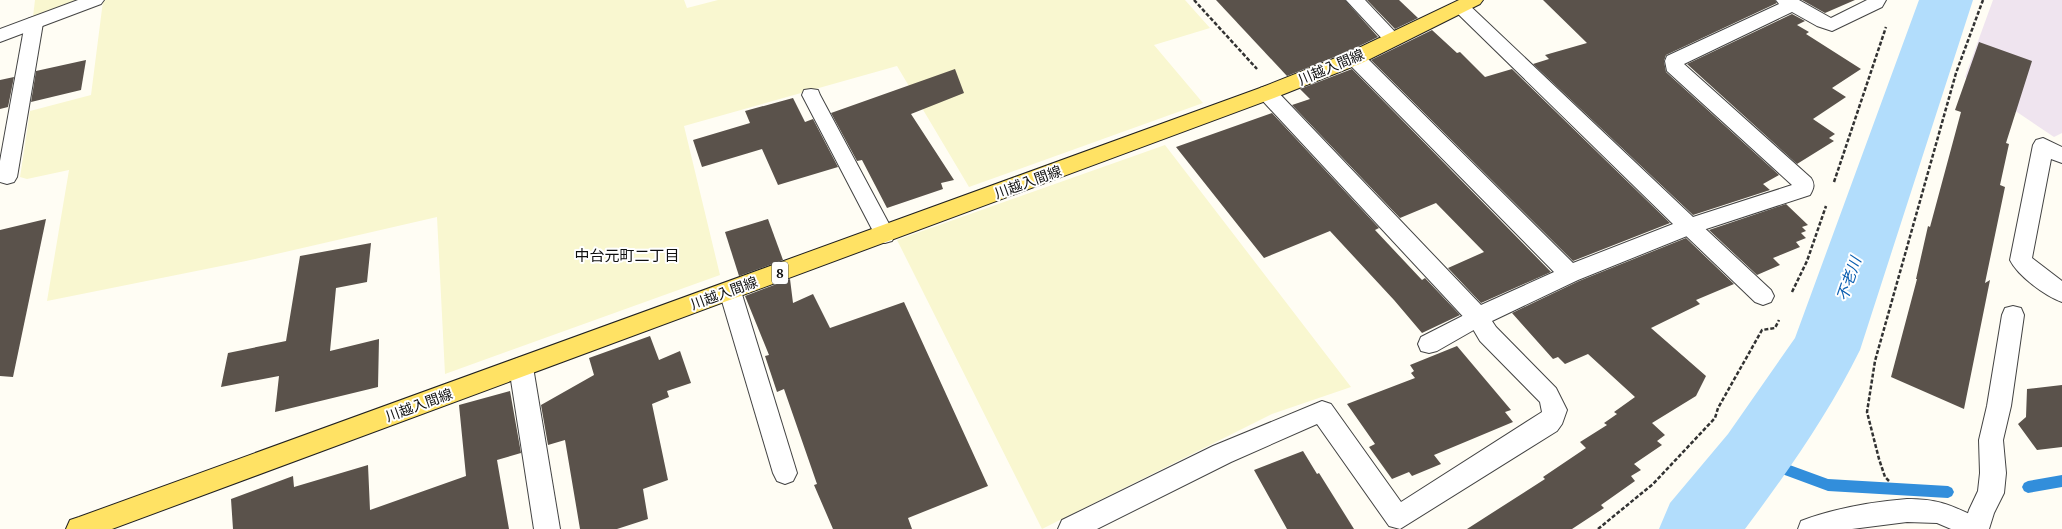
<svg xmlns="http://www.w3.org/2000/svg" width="2062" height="529" viewBox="0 0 2062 529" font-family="'Noto Serif','Noto Sans JP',serif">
  <rect width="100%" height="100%" fill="#fffdf4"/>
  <polygon fill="#efe4ef" points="1993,0 2062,0 2062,133 2054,137 1965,77"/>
  <g fill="#f9f7d0">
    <polygon points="35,0 78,0 33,17"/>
    <polygon points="106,0 684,0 687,8 718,0 1185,0 1210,28 1154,45 1203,103 969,187 897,66 684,126 720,275 445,374 437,217 246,261 47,301 69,170 27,179 20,177 30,111 91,95 103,1"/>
    <polygon points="1165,145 1351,387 1272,414 1042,529 897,240"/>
  </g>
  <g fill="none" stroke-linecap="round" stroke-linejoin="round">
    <g fill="#328edb" fill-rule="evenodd">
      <polygon points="1754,452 1828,479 1948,486 1952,488 1954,492 1952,496 1948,498 1828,491 1750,462 1748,458 1750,454"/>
      <polygon points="2062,475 2062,487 2028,493 2024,491 2022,487 2024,483 2028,481"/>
    </g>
    <path fill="#b2ddfc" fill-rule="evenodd" d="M1919 0H1973L1860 350C1829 413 1787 473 1745 529H1659L1670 503 1728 434 1795 338Z"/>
  </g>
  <g fill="#5a524b">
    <polygon points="1216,0 1345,0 1378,37 1347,52 1287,76"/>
    <polygon points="1367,0 1399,0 1418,18 1395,29"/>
    <polygon points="1543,0 1775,0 1777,3 1666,55 1664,61 1666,72 1779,175 1763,184 1770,190 1693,215 1533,64 1549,59 1545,55 1587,43"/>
    <polygon points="1802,0 1855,0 1825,13"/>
    <polygon points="1792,14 1805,21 1797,25 1809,32 1806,34 1861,69 1832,88 1846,97 1813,119 1835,134 1829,138 1834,141 1797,164 1687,64"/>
    <polygon points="1432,30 1457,53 1460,52 1485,77 1512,69 1670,223 1573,261 1371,60"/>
    <polygon points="1979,42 2032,61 2006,143 2009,144 2000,185 2005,187 1985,283 1990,280 1964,409 1891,377 1917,279 1916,279 1928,226 1930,227 1961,112 1955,110"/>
    <polygon points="86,60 81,90 31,102 36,71"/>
    <polygon points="955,69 964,93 911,114 954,180 941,183 943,189 887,208 862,160 857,161 831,113"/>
    <polygon points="1352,69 1551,272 1481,303 1448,268 1484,252 1436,203 1400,218 1292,105 1310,99 1300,89"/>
    <polygon points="14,77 8,107 0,109 0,80"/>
    <polygon points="793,98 805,122 813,119 838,167 778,185 762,149 702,167 693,140 750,123 745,111"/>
    <polygon points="1272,113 1379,228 1375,230 1422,280 1425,278 1460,315 1422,333 1394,300 1330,231 1264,258 1176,147"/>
    <polygon points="1786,204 1808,225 1802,227 1806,231 1801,233 1806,238 1796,242 1800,247 1773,258 1780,265 1757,275 1709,230"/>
    <polygon points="46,219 13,377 0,376 0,230"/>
    <polygon points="768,219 783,260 739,276 725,232"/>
    <polygon points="1686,238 1734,284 1696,300 1700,304 1651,328 1706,376 1696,396 1652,423 1665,435 1657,441 1662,445 1634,464 1641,470 1631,476 1635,481 1601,505 1604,508 1572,529 1467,529 1545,479 1543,477 1586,448 1580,442 1607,425 1604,423 1617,414 1614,412 1635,397 1588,354 1565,364 1558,357 1553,359 1512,313 1579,281"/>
    <polygon points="371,243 367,282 336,288 330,351 379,339 378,387 275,412 279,376 221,387 228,353 286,341 300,256"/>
    <polygon points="790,279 793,303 813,294 830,328 904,302 988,486 908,518 912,529 833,529 814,485 817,484 784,389 777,392 765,356 769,355 745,296"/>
    <polygon points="650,336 659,360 680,351 691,383 667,391 669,397 652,404 668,480 643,489 648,519 617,529 580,529 565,440 548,445 541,405 594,375 589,358"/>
    <polygon points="1457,346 1511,410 1505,412 1513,422 1434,455 1441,464 1412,476 1409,472 1392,479 1369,447 1375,444 1347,404 1415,378 1411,373 1414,371 1410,365"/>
    <polygon points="2062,385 2062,447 2037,450 2018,424 2026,417 2027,389"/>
    <polygon points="510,391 521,453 497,460 509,529 233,529 231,499 293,476 294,487 368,465 370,510 466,476 459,405"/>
    <polygon points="1303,451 1317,474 1319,473 1354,529 1287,529 1254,470"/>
  </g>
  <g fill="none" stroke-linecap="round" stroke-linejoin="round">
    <g stroke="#434343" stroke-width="2">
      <g id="lane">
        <polygon points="1346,0 1365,0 1399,36 1402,40 1399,44 1393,46 1387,44"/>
        <polygon points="34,17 40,19 43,23 17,177 14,182 7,184 0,182 0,161 25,23 28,19"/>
        <polygon points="811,89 818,90 820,95 895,235 892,241 885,243 878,241 875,235 802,95 804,90"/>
        <polygon points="1689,218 1696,220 1771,290 1774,296 1771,302 1763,305 1755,302 1682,232 1679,226 1682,220"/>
        <polygon points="730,282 738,285 741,291 797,473 793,481 785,484 777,481 773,473 719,291 722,285"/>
        <polygon points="1478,308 1486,311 1489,317 1486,323 1437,351 1429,353 1421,351 1418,344 1421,337"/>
        <path d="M1907 499C1943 499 1953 507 1985 521L1988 529H1951L1937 523 1907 522 1852 529H1798L1801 521C1835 508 1871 502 1907 499Z"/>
      </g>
    </g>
    <g stroke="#434343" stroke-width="2">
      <g id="street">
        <polygon points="78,0 104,0 101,4 0,42 0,29"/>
        <path d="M1776 0H1799L1831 18 1867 0H1886L1882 7 1832 31 1817 26 1792 12 1684 64 1811 178C1815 184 1814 188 1810 195L1697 232 1578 280 1492 321 1496 327 1556 388 1567 410 1562 424 1557 431 1400 529 1389 526 1317 424 1231 462 1097 529H1058L1062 520 1213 446 1322 401 1331 404 1401 502 1542 412 1540 402 1480 341 1470 324 1260 98 1257 93 1260 88 1267 86 1274 88 1481 305 1554 272 1348 63 1346 58 1348 53 1355 52 1362 53 1573 263 1673 224 1455 11 1452 7 1455 3 1461 1 1467 3 1693 217 1792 185 1667 71 1665 61 1667 56 1779 4Z"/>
        <path d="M2043 138 2062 147V163L2051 159 2032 258 2062 281V302C2045 296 2018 276 2010 260L2033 145 2036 140Z"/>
        <polygon points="2013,306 2021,308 2024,315 2011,406 2003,440 2006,473 2004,493 1994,513 1989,529 1963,529 1969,510 1978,491 1980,473 1979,440 1987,406 2002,315 2005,308"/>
        <polygon points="521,357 529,360 533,367 560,529 534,529 509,367 513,360"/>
      </g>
    </g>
    <g stroke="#212121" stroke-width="2">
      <polygon id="primary" points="1459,0 1483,0 1480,4 1362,63 1274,98 112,529 66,529 70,520 79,517 1260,88 1348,53"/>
    </g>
    <g stroke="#323232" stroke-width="2.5" stroke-dasharray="4 2" stroke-linecap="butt">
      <polyline points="1194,0 1257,69"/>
      <polyline points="1834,182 1886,27"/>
      <polyline points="1792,292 1807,261 1826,206"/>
      <polyline points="1889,481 1885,477 1879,459 1867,412 1875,361 1956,73 1983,0"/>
      <polyline points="1598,529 1653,484 1715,418 1718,408 1762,330 1775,328 1779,320"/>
    </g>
    <use href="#lane" fill="#fff" fill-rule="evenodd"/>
    <use href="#street" fill="#fff" fill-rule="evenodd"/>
    <use href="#primary" fill="#ffe264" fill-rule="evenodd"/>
  </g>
  <g text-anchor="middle" stroke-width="4" stroke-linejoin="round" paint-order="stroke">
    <rect fill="#fff" stroke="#585858" stroke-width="1" x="772" y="262" width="16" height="22" rx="3"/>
    <g font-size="13" font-weight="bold" fill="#101010">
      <text x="780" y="278">8</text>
    </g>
    <g font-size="14" fill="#101010" stroke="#fff">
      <text transform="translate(1331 67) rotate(-23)" y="5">川越入間線</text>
      <text transform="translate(1028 182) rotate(-20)" y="5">川越入間線</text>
      <text transform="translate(724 293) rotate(-20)" y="5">川越入間線</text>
      <text transform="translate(419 405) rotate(-20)" y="5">川越入間線</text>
    </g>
    <g font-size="15" fill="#101010" stroke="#fff">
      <text x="627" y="261">中台元町二丁目</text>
    </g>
    <g font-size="15" font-style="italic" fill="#0b5fb1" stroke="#fff">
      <text transform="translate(1849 279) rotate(-71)" y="5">不老川</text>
    </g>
  </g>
</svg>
